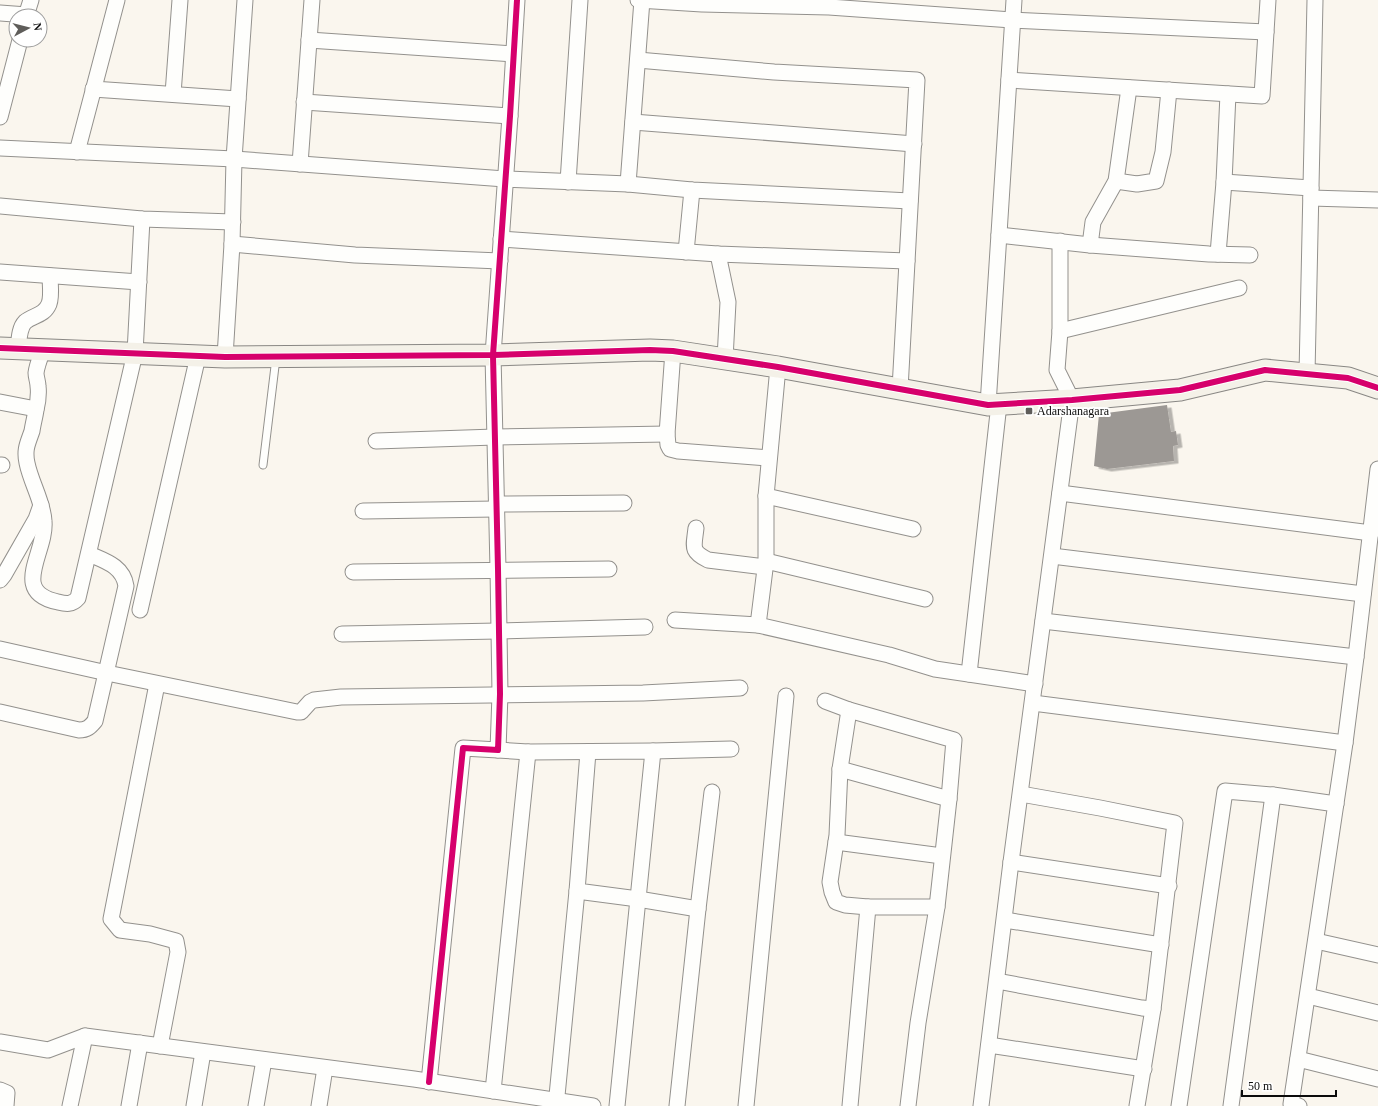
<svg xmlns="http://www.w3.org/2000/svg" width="1378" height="1106" viewBox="0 0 1378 1106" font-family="'Times New Roman',serif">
  <defs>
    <filter id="shadow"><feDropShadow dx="4.5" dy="2.5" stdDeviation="0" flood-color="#0004"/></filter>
  </defs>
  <rect width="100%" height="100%" fill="#faf6ee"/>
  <polygon fill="#9c9894" filter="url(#shadow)" points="1167,405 1171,432 1176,431 1178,445 1173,446 1174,461 1107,469 1094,466 1099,414"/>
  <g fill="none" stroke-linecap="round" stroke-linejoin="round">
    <g stroke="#93918d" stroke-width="9">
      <polyline id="lane" points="263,465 276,358"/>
    </g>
    <g stroke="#93918d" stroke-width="17">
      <g id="street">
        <polyline points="638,0 702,4 829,7 1012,20 1266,32"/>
        <polyline points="0,13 27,15"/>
        <polyline points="26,16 31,0"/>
        <polyline points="309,40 513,54"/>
        <polyline points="638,60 774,72 917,80 900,389"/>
        <polyline points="1009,80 1262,96 1268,0"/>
        <polyline points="93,89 238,99"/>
        <polyline points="173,94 180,0"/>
        <polyline points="304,102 510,116"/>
        <polyline points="0,117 20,40"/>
        <polyline points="633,122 914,144"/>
        <polyline points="0,148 234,159 505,179 628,184 692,190 910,201"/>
        <polyline points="77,152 117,0"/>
        <polyline points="300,164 312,0"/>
        <polyline points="1116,181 1137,184 1156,181 1163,152 1169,90"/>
        <polyline points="568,182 580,0"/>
        <polyline points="1224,182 1311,188"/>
        <polyline points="628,184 642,0"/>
        <polyline points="1311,198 1378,200"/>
        <polyline points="0,206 142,219 233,222"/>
        <polyline points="999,235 1090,245 1209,254 1250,255"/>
        <polyline points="501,239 718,254 907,261"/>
        <polyline points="232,244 355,255 500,261"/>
        <polyline points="1090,245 1093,222 1116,181 1129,88"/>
        <polyline points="686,252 692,190"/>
        <polyline points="718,254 728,302 725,359"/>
        <polyline points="1218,254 1224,182 1228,94"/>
        <polyline points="0,272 139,282"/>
        <polyline points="1060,331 1239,288"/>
        <path d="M18 349C19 341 19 328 25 322 33 315 44 316 49 304 52 296 50 284 50 276"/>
        <path d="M43 350C40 358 37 365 36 373 36 377 38 382 38 386 39 394 38 402 36 410 35 417 33 424 32 431 28 443 24 449 27 463 31 483 43 501 44 521 47 552 9 592 58 602 66 604 72 605 78 598L135 353 142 219"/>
        <polyline points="673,351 667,434 668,445 670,449 678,451 769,458"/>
        <polyline points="225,357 232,244 234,159 245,0"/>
        <polyline points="778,367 766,496 766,561 758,625 889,655 935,669 1035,684"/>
        <polyline points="1307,374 1315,0"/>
        <polyline points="0,402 36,409"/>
        <polyline points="988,405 1014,0"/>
        <polyline points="376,441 495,437 667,434"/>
        <polyline points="0,465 2,465"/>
        <polyline points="1060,493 1371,533"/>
        <polyline points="766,496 913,529"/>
        <polyline points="496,504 624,503"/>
        <polyline points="363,511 496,509"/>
        <path d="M696 528C694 547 690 551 708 560L765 567"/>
        <polyline points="1052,556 1363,594"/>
        <polyline points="766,561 925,599"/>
        <polyline points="353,572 609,569"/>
        <polyline points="0,580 4,575 36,519 41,505"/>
        <polyline points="140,610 198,356"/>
        <polyline points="675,620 758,625"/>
        <polyline points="1043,621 1356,657"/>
        <polyline points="342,634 498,631 645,627"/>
        <polyline points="0,649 107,673 297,712 301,712 310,702 314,700 341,697 643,693 740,688"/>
        <polyline points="969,674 999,404"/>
        <polyline points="157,684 111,919 120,930 150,934 176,941 178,952 160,1046"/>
        <polyline points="825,701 849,710"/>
        <polyline points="1033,703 1345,743"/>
        <path d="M0 712 79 730C87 730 90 727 95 721L126 586C123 566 105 561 89 554"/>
        <polyline points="498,750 528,752 653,751 617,1106"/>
        <polyline points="653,751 731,749"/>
        <polyline points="588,752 577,891 638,899 698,909"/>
        <polyline points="840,769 949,799"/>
        <polyline points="1021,794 1100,808 1175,823 1153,1009 1137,1106"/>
        <polyline points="836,842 942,856"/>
        <polyline points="1011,862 1169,886"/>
        <polyline points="868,907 845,905 836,902 832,892 830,882 837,835 840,769 849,710 954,740 949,799 937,907 918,1023 908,1106"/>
        <polyline points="1005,920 1161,945"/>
        <polyline points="1316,941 1378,955"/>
        <polyline points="997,981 1142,1008 1153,1009"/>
        <polyline points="1308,996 1378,1013"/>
        <polyline points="0,1042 48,1050 85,1036 414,1079 593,1106"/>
        <polyline points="989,1045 1144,1069"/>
        <polyline points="1298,1059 1378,1079"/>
        <polyline points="429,1082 463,748 498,750 500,694 498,569 493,355 510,116 517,0"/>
        <polyline points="0,1090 7,1093 6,1106"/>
        <polyline points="493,1091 528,752"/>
        <polyline points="70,1106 85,1036"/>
        <polyline points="129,1106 140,1043"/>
        <polyline points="194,1106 203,1052"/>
        <polyline points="256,1106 264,1060"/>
        <polyline points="319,1106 325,1068"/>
        <polyline points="556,1106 577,891"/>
        <polyline points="677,1106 698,909 712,792"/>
        <polyline points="746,1106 786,696"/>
        <polyline points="850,1106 868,907 937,907"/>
        <polyline points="981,1106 1011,862 1072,400 1057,370 1060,331 1060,241"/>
        <polyline points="1179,1106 1225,791 1273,795"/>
        <polyline points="1231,1106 1273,795 1336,804"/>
        <polyline points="1299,1106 1291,1104 1345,743 1356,657 1378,469"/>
      </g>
    </g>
    <g stroke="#898784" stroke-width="23">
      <polyline id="secondary" points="0,348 225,357 493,355 650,350 673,351 778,367 988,405 1072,400 1180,390 1265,370 1348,378 1378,388"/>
    </g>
    <use href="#lane" stroke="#fefefc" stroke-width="7"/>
    <use href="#street" stroke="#fefefc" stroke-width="15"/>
    <use href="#secondary" stroke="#f4f1e8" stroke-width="21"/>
    <g stroke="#fff" stroke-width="8">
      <g id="cycleway">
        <polyline points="0,348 225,357 493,355 650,350 673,351 778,367 988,405 1072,400 1180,390 1265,370 1348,378 1378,388"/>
        <polyline points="429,1082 463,748 498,750 500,694 498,569 493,355 510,116 517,0"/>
      </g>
    </g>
    <use href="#cycleway" stroke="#d6006c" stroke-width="6"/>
  </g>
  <rect fill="#5f5d5a" stroke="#fff" stroke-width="1.5" x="1025" y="407" width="8" height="8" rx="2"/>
  <g text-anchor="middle" stroke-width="4" stroke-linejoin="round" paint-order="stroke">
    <g font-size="12" fill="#0b0b0b" stroke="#fff" text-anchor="start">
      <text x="1037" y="415">Adarshanagara</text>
    </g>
  </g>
  <g transform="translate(28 28) rotate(83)"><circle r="19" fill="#ffffff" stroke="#9d9d9d"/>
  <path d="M0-3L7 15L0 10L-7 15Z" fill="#5f5d5a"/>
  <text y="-6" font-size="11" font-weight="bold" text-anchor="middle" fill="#0b0b0b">N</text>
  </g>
  <path d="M1242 1090v6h94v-6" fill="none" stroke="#0b0b0b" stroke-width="2"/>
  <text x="1248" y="1090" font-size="12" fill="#0b0b0b" stroke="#ffffff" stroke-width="3" paint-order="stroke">50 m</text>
</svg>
